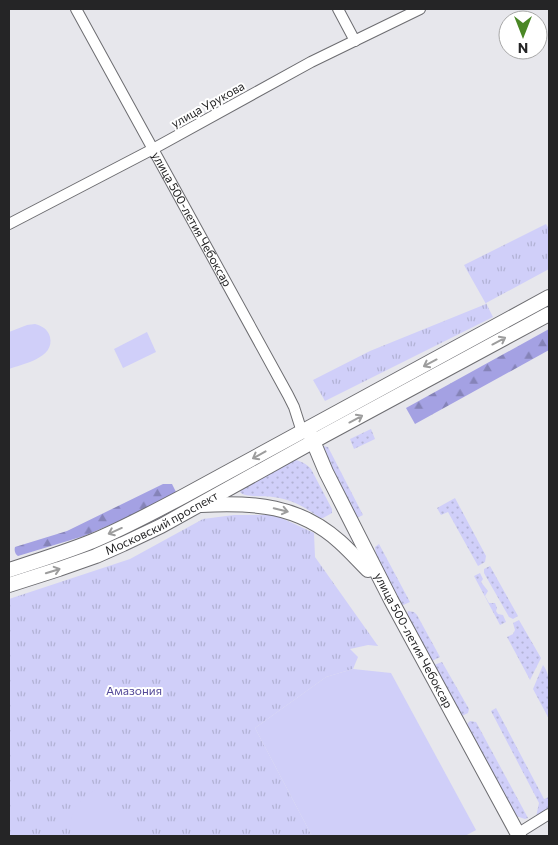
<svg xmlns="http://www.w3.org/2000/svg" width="558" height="845" viewBox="0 0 558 845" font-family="Commissioner,sans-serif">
  <defs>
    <pattern id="grass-dots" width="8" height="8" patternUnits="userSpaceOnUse" patternTransform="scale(1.25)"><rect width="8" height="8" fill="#d0cff9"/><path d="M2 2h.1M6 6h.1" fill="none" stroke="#b2b2d5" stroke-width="1.8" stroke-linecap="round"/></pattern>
    <pattern id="forest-firs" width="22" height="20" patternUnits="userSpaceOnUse" patternTransform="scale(1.25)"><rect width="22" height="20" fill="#a4a1e3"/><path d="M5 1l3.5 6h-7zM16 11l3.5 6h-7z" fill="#8583b8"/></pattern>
    <pattern id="park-tufts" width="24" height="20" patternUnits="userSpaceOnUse" patternTransform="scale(1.25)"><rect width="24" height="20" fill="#d0cff9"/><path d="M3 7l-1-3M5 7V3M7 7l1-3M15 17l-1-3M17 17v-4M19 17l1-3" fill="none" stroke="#b2b2d5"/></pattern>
  </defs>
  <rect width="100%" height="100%" fill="#e7e7ec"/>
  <g fill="url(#grass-dots)">
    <polygon points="549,303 549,306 320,431 319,428"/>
    <polygon points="371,429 375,439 354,449 350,439"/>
    <polygon points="286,446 287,448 126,537 101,547 9,579 9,575"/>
    <polygon points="323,446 328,447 363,515 357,518 351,511 321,448"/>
    <path d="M292 459C300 461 306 463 311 469L332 509V513L323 518H320C305 507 291 499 273 497 266 496 245 497 241 493 240 492 240 491 240 489Z"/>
    <polygon points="455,498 486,556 485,562 478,566 448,512 441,515 437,508"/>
    <polygon points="379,544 410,602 401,606 376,556 375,547"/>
    <polygon points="490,566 518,616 513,619 509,617 484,573 484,569"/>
    <polygon points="480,573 483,579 481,582 488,591 485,596 489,603 495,603 497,608 496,611 498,614 503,615 506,622 500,625 474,576"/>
    <polygon points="408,611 414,612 417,615 440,657 432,661 407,615"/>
    <polygon points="519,620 541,658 530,680 507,637 513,634 515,630 513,623"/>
    <polygon points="442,662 469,709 468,713 462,716 434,665"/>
    <path d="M543 665C553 677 549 705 549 719L533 689Z"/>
    <polygon points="496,708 544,799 549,797 549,809 536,817 539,803 491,711"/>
    <polygon points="470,721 476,722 528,818 525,819 516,816 467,724"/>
  </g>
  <g fill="url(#forest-firs)">
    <polygon points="549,329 549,350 415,424 406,408"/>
    <path d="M163 484H172L176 492 131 516 84 536 18 556C15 554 14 550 15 547L67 531Z"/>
  </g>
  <g fill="url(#park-tufts)">
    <polygon points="546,224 549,229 549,269 486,303 493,317 325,401 313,380 370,351 486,304 464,265"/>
    <polygon points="234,515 275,515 314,533 315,557 378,646 368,645 350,649 358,657 353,669 326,677 255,728 312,836 9,836 9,599 130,559 203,519"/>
  </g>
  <g fill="#d0cff9">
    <path d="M35 324C42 326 48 329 50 337 55 358 23 364 9 369V332L27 325Z"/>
    <polygon points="147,332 156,352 123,368 114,349"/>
    <polygon points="353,669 391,673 476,830 465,836 312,836 255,728 326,677"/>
    <path d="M100 788 102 789C115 803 126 819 134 836H70C71 808 75 801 100 788Z"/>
  </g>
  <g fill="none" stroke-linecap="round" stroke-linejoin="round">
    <g stroke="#6d6d71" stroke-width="12">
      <g id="minor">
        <path id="s1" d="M76 9 288 395 294 407 302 432"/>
        <polyline points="338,9 355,41"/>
        <polyline points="9,224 153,149 311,62 420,9"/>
        <polyline points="517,834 549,814"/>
      </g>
    </g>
    <g stroke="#6d6d71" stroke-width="16">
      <g id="major">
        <path id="s2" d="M310 434 326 472 391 600 519 836"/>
        <path d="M201 505C254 502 299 505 340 542 350 551 358 560 368 570"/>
        <path d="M9 570C37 561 66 552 93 541 124 528 154 512 184 496L549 297"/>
        <path id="s3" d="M9 585 59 569 96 556 123 544 161 526 325 435 549 314"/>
      </g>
    </g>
    <use href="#minor" stroke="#fff" stroke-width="10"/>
    <use href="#major" stroke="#fff" stroke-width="14"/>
  </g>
  <defs><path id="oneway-shaft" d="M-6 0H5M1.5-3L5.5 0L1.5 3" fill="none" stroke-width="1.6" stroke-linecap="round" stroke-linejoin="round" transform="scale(1.25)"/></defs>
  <g stroke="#9d9d9d">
    <use href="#oneway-shaft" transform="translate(499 341) rotate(-28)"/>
    <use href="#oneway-shaft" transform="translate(430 363) rotate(152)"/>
    <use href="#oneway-shaft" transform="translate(356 419) rotate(-28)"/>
    <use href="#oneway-shaft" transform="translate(259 455) rotate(151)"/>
    <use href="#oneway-shaft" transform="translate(281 510) rotate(14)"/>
    <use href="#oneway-shaft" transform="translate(115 531) rotate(156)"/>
    <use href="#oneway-shaft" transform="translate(53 571) rotate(-17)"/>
  </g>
  <g text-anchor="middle" stroke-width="4" stroke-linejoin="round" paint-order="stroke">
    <g font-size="12" fill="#252526" stroke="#fff">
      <text transform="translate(208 105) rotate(-29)" y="4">улица Урукова</text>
      <text dy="4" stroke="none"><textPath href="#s1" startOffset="240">улица 500-летия Чебоксар</textPath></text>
      <text dy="4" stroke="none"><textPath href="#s3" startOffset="165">Московский проспект</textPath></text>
      <text dy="4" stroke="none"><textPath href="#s2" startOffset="231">улица 500-летия Чебоксар</textPath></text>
    </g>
    <g font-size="12" fill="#534998" stroke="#fff">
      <text x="134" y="695">Амазония</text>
    </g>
  </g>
  <rect width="558" height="845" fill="none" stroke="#252526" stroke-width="20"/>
  <g transform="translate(523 35) rotate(180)"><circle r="24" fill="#ffffff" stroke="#a8a8a8"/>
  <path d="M0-4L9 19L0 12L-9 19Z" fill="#4a8725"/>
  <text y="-8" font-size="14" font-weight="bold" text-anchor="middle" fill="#252526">N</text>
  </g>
</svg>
